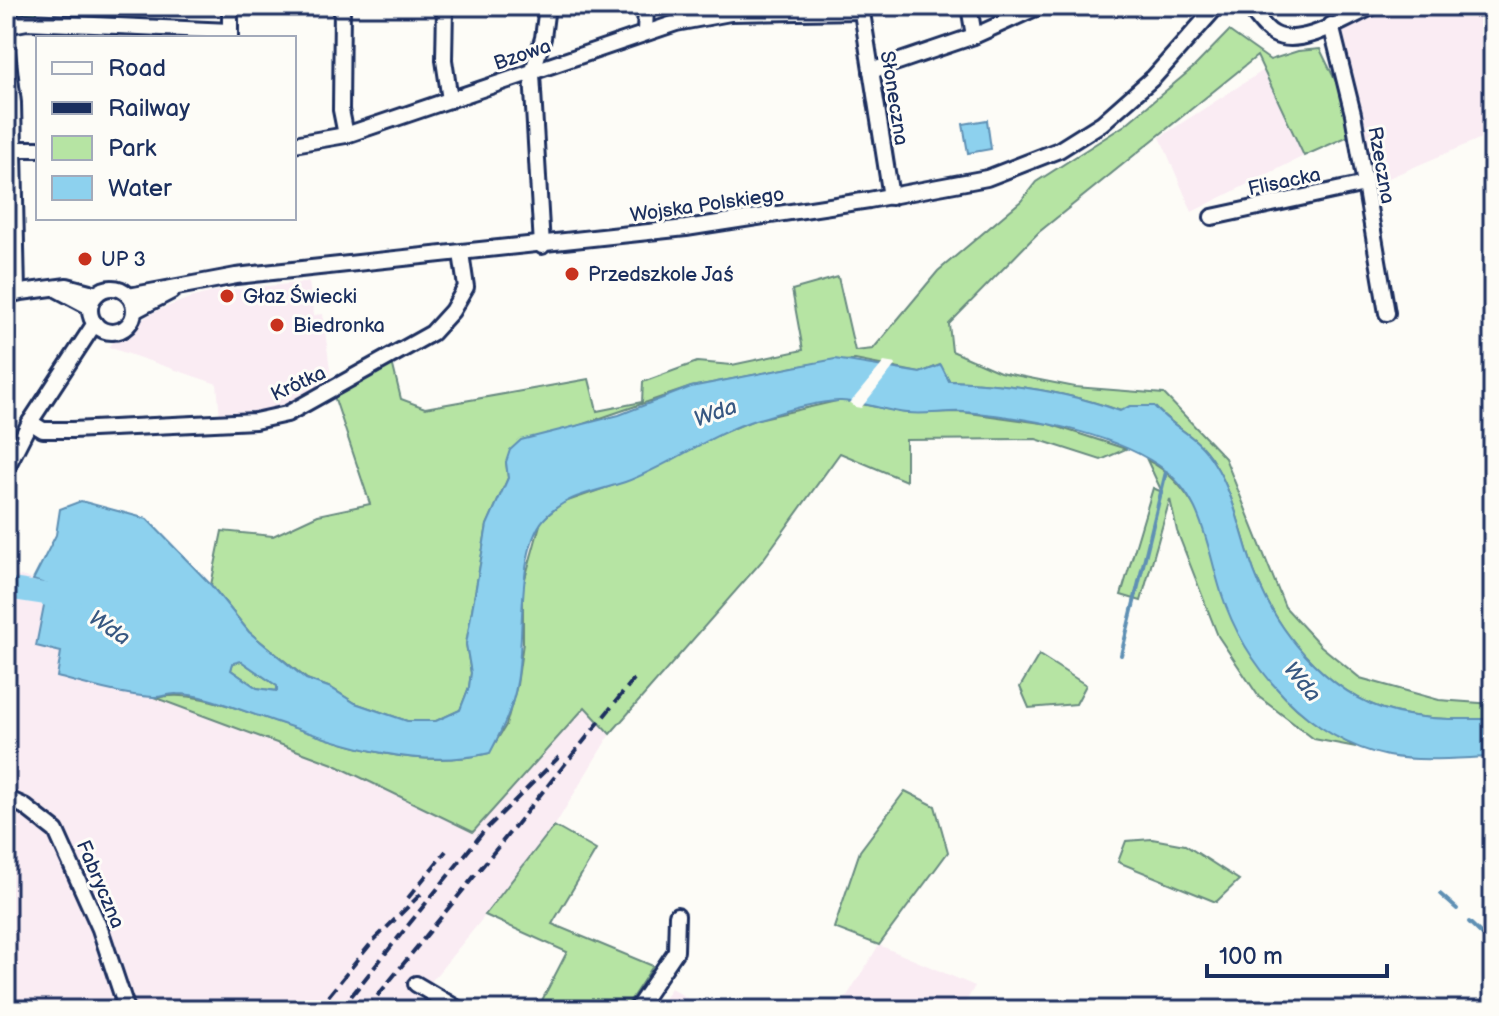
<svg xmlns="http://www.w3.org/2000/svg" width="1499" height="1016" viewBox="0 0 1499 1016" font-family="'Balsamiq Sans',sans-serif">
  <rect width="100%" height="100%" fill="#fdfcf7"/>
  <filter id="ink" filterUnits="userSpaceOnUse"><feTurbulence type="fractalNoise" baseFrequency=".0125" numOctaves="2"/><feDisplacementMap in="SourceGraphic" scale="16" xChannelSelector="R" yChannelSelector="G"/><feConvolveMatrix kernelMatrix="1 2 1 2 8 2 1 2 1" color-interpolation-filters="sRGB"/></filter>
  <g filter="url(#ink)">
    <g fill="#faecf3">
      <polygon points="1387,6 1493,6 1493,133 1370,186 1340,25"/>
      <polygon points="1264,70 1304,156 1192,212 1160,137"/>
      <polygon points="309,282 314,315 323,314 332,386 293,406 262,414 220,417 217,384 108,347 123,331 156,311 187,299 216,291"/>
      <polygon points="21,576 48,584 36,646 61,652 58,677 156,698 333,764 476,828 586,706 610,734 545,842 408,1010 6,1010 6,589 8,580"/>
      <polygon points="879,945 975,986 961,1010 838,1010"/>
      <polygon points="671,988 705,1010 657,1010"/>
    </g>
    <g fill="#b6e4a3" stroke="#688a80" stroke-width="2">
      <polygon points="6,6 37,6 37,16 16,15"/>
      <path d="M1229 31 1270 60 1298 51 1320 49 1360 131 1304 156 1257 56 1039 232 949 324 952 351 1000 372 1075 387 1164 394 1225 458 1285 607 1321 646 1360 678 1439 700 1493 704V719C1465 719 1435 720 1408 715 1336 704 1278 636 1254 571 1241 535 1235 496 1214 463 1196 433 1177 431 1154 406H1130L1121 411C1065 391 1008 383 949 381L940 365 920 373 855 360 811 364 691 387 560 432 506 462 508 478 487 525 466 644 471 673 469 687 460 710 436 721H407L355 703 331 688 307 679 249 632 211 585 222 531 273 536 318 515 370 504 334 396 392 362 401 399 425 408 589 379 597 411 642 402 643 382 697 362 732 365 803 350 792 290 838 277 855 351 873 349 938 271 1021 201 1036 182 1125 125 1194 67Z"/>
      <path d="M841 400 906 413 962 412 1049 424 1126 449 1101 460 1036 439 906 440V481L840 453 762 561 610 734 585 707 473 832 333 764 156 698C191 690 229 706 263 717 337 742 411 772 489 753L506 725 517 685 523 643V586L541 521 562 503 625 481 703 441 754 420Z"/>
      <path d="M1147 460C1218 494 1228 618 1270 679 1291 710 1323 730 1356 747L1314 739 1259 697 1218 636 1177 531 1170 499 1141 601 1121 595 1153 488 1162 492Z"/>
      <polygon points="1039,655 1086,685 1076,704 1029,708 1020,687"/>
      <polygon points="241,661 277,686 277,691 257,688 231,670 233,663"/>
      <polygon points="905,791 935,806 948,852 879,945 834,928 860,851"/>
      <polygon points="554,826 596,850 552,924 653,966 624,1010 537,1010 567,952 485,915"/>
      <polygon points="1152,839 1185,845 1239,880 1216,902 1118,862 1126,841"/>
    </g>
    <g fill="#8dd1ee" stroke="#5f90b4" stroke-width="2" fill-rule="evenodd">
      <polygon points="987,120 991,149 968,153 963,124"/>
      <path d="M835 359 920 373 941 365 949 381C1008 383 1065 391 1120 411L1130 406H1154C1176 431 1196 433 1214 463 1235 496 1241 535 1254 571 1278 636 1336 704 1408 715 1435 720 1465 719 1493 719V757C1460 758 1421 762 1388 756 1309 740 1245 667 1221 592 1206 545 1203 495 1158 465 1107 431 1024 417 964 412 945 411 926 415 908 413 885 412 862 400 839 401 813 402 783 412 758 419 710 434 671 465 625 482 596 492 566 494 544 519 516 551 525 640 517 682 513 708 502 730 490 753 411 772 334 741 259 716 234 708 203 694 177 694 169 693 161 698 153 697 121 695 88 685 57 677L61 652 36 646 48 585 33 580 56 535 60 509 81 501 147 519 211 585 249 632 306 679 331 688 355 703 407 721H436L460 710 469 687 471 673 466 644 487 525 508 478 506 462 510 450 521 440 619 415 691 387ZM241 661 277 686V691L257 688 231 670 233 663Z"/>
    </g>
    <polygon fill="#fdfcf7" points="884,362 896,364 861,408 855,407 850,403"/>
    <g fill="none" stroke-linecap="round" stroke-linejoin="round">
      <g stroke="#5f90b4" stroke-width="4">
        <polyline points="1121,655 1166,472"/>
        <polyline points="1440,894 1457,909"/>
        <polyline points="1469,922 1493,945"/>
      </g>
      <polyline stroke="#8dd1ee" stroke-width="22" points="6,588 45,594 70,604"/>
      <g stroke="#1b2f5e" stroke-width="20">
        <g id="minor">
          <polyline points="342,6 341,110 346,135"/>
          <polyline points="445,6 444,60 450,100"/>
          <polyline points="861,6 891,197"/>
          <polyline points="969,6 974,36"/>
          <path d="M1248 6C1256 15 1263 28 1274 34 1301 49 1348 17 1374 6"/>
          <polyline points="1331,25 1353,114 1387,313"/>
          <polyline points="6,26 27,22 230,31"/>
          <polyline points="645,32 646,6"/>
          <polyline points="230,38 230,6"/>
          <polyline points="6,43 13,103 17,293"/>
          <polyline points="871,71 974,36 1040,6"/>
          <polyline points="294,144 346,135 676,23 730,13 861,11"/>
          <polyline points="6,149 38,149"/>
          <polyline points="1212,217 1365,184"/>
          <polyline points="542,246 532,74 543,38 547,6"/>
          <circle cx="112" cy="310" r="22"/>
          <polyline points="58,290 90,307"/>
          <polyline points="6,294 67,286 97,294"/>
          <polyline points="129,296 236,276 686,228 869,200 987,178 1059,150 1102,123 1154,77 1217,6"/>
          <polyline points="134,311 172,291"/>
          <polyline points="30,422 43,430 72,430 255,421 287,414 432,333 452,311 466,287 461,253"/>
          <polyline points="6,469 30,422 95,323"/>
          <polyline points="6,798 24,806 56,831 100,929 127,1010"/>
          <polyline points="416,984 460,1010"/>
          <polyline points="636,1010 676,951 677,915"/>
        </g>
      </g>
      <use href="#minor" stroke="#fdfcf7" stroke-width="14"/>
      <g stroke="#1b2f5e" stroke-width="4" stroke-dasharray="12 6" stroke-linecap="butt">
        <polyline points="408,898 446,851"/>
        <polyline points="317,1010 373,941 421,894"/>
        <polyline points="340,1010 484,831 559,757"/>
        <polyline points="366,1010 634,679"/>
      </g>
    </g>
  </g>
  <g fill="#c8321e" stroke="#fdfcf7" stroke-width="3">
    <circle cx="85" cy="259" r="8"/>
    <circle cx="572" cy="274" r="8"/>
    <circle cx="227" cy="296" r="8"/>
    <circle cx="277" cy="325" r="8"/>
  </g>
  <g text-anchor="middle" stroke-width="6" stroke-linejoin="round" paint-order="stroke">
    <g font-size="20" fill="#1b2f5e" stroke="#fdfcf7">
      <text transform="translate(522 54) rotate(-19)" y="7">Bzowa</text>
      <text transform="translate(895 98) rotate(81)" y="7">Słoneczna</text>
      <text transform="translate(1382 165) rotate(80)" y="7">Rzeczna</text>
      <text transform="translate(1284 181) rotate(-12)" y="7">Flisacka</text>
      <text transform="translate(707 204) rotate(-8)" y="7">Wojska Polskiego</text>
      <text transform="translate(298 383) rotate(-25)" y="7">Krótka</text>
      <text transform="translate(101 884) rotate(67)" y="7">Fabryczna</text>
    </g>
    <g font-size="20" fill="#1b2f5e" stroke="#fdfcf7" text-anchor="start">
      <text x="101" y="266">UP 3</text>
      <text x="588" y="281">Przedszkole Jaś</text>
      <text x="243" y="303">Głaz Świecki</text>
      <text x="293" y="332">Biedronka</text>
    </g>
    <g font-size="22" font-style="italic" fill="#385882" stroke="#fdfcf7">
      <text transform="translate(715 412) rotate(-20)" y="8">Wda</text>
      <text transform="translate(110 627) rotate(34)" y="8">Wda</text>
      <text transform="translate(1303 681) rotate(50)" y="8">Wda</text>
    </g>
  </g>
  <rect width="1499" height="1016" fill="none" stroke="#fdfcf7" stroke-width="32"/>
  <rect x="16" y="16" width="1467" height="984" fill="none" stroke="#1b2f5e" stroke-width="3" filter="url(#ink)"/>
  <rect x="36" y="36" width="260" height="184" fill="#fdfcf7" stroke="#a3aaba" stroke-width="2"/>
  <rect x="52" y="62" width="40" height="12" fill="#fdfcf7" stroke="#a3aaba" stroke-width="2"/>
  <text x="108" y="76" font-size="24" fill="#1b2f5e">Road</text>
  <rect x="52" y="102" width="40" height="12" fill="#1b2f5e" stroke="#a3aaba" stroke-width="2"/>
  <text x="108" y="116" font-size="24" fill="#1b2f5e">Railway</text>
  <rect x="52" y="136" width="40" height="24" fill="#b6e4a3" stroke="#a3aaba" stroke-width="2"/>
  <text x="108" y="156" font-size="24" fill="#1b2f5e">Park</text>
  <rect x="52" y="176" width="40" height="24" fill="#8dd1ee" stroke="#a3aaba" stroke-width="2"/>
  <text x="108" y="196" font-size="24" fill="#1b2f5e">Water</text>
  <path d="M1207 964v12h180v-12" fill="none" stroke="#1b2f5e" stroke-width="4"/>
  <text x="1219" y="964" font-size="24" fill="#1b2f5e" stroke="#fdfcf7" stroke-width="6" paint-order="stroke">100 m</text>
</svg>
